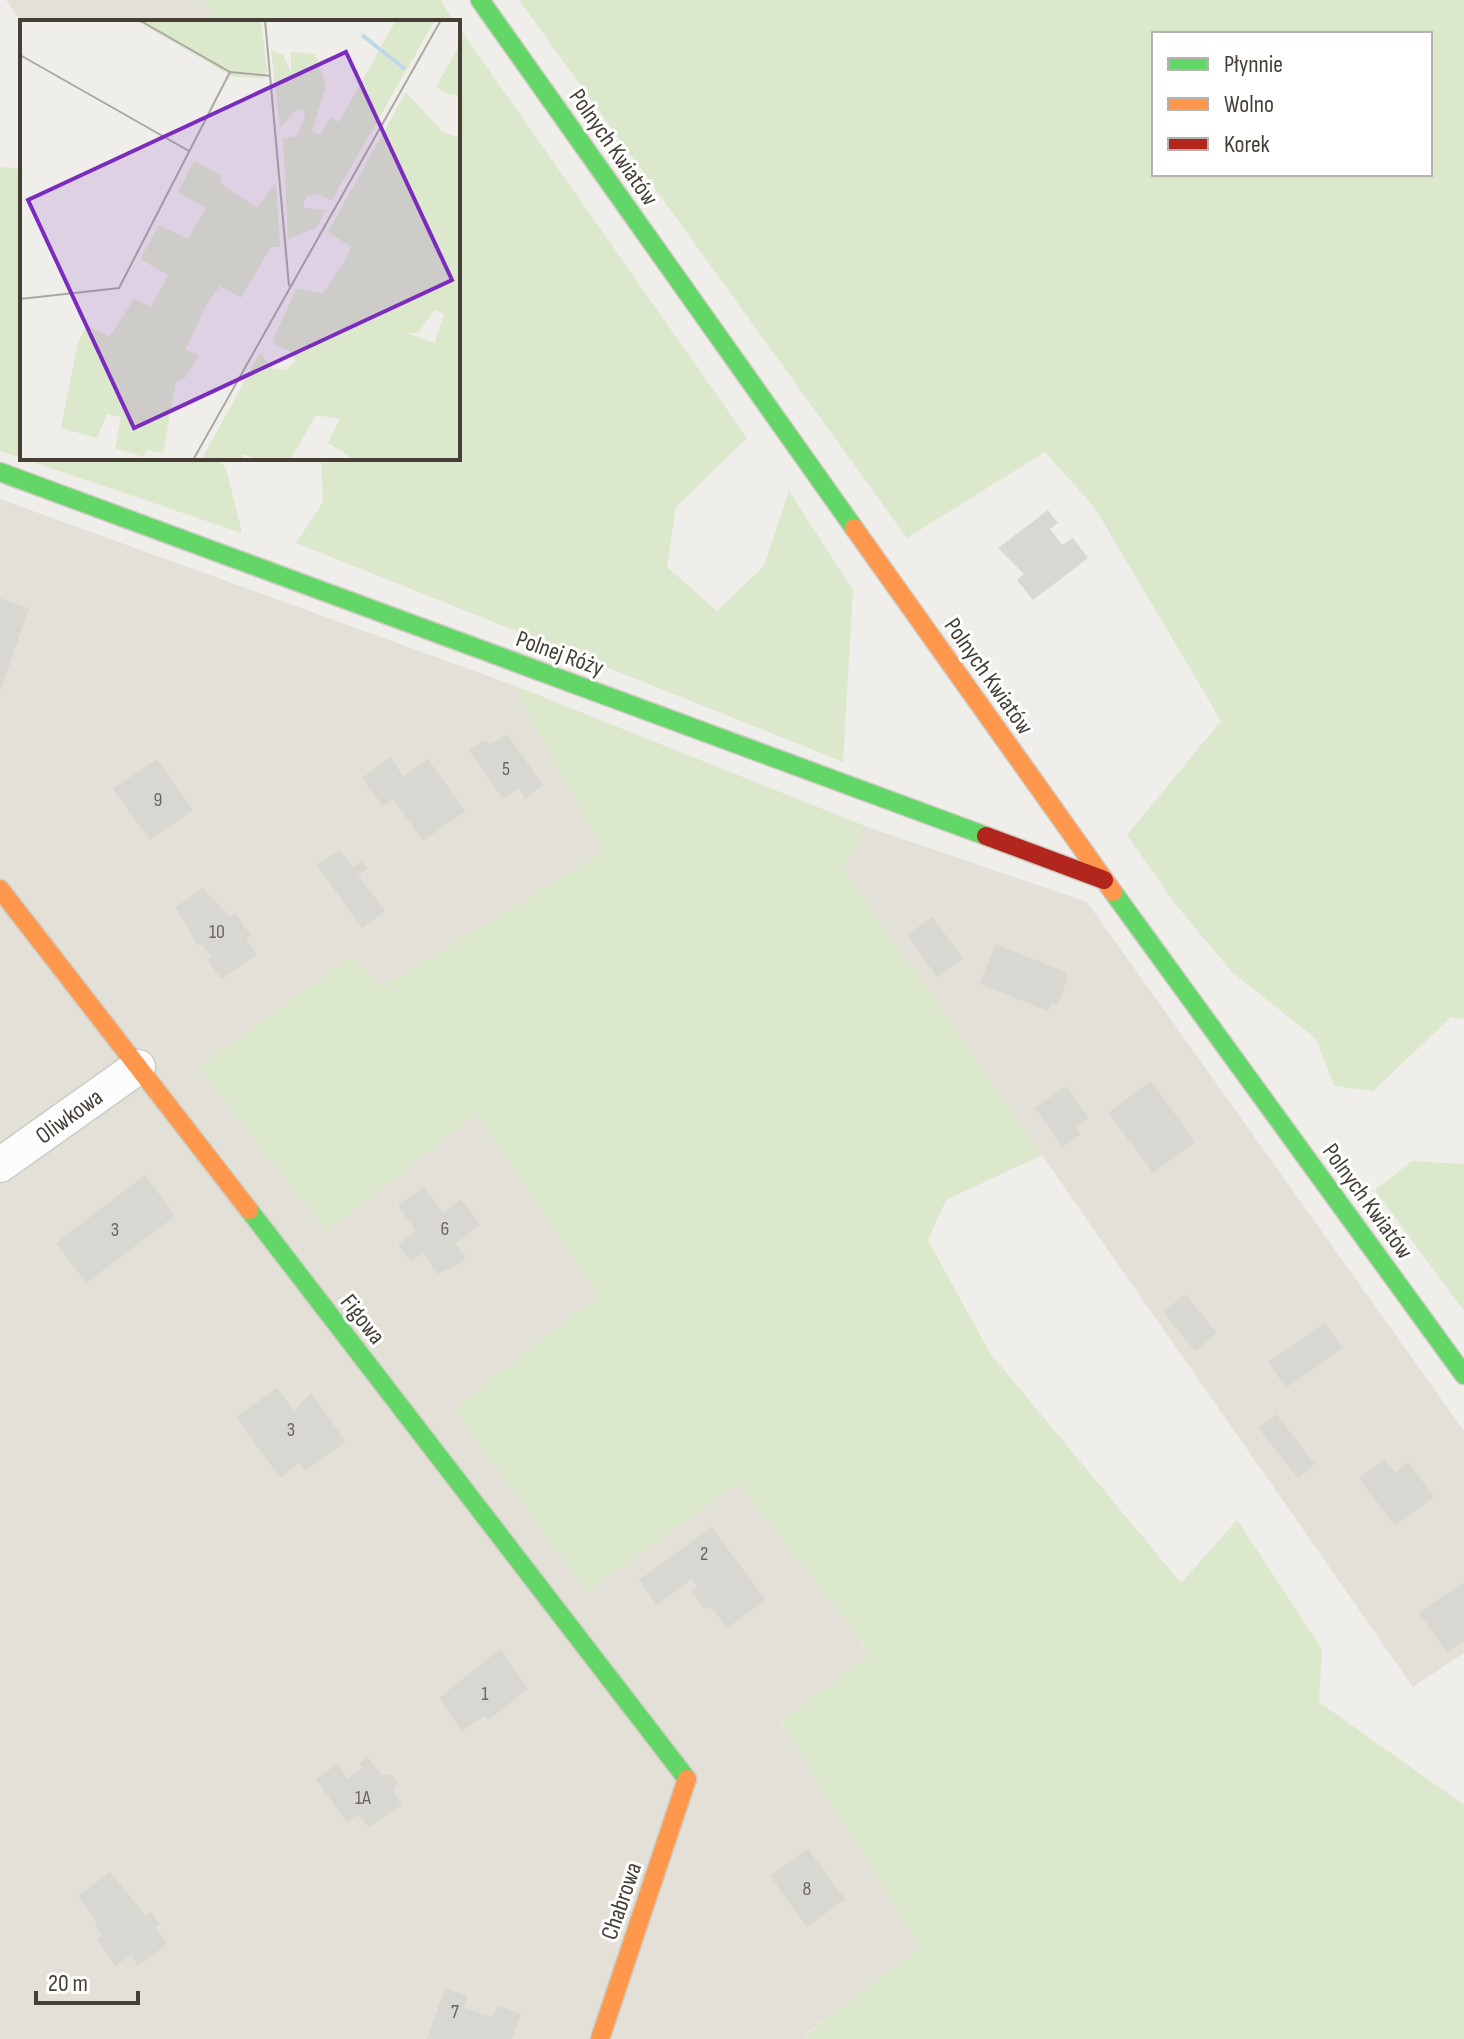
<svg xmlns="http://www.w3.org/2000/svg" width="1464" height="2039" viewBox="0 0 1464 2039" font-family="'Sofia Sans Condensed',sans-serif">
  <rect width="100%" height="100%" fill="#efeeea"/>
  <g fill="#e3e0d7">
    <polygon points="6,0 203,0 218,22 22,22"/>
    <polygon points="0,499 513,685 604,851 382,988 353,957 327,1231 476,1114 599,1295 587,1592 739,1483 871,1655 781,1723 922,1947 804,2035 806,2039 0,2039"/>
    <polygon points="865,826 1087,902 1464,1431 1464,1653 1413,1687 843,870"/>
  </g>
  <g fill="#dce8cb" fill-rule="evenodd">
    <polygon points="203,0 440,0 455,22 218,22"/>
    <path d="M519 0H1464V1019L1451 1017 1373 1091 1334 1086 1316 1039 1232 972 1176 905 1127 835 1221 721 1095 508 1045 452 907 538ZM1430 34V174H1154V34Z"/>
    <polygon points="458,26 747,438 676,507 667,567 717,611 764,566 789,491 853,590 843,762 296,543 323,502 321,462 311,458 458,458"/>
    <polygon points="0,167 22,169 22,458 218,458 226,469 242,533 0,451"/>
    <polygon points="513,685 865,826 844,870 1042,1155 946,1200 928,1240 990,1353 1181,1583 1237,1520 1322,1649 1319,1702 1464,1805 1464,2039 806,2039 804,2036 921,1947 781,1722 871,1654 739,1483 587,1592 454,1409 599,1295 476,1114 327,1232 199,1067 353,956 382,988 604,851"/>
    <polygon points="1412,1161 1464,1164 1464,1311 1375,1190"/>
  </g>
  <g fill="#d9d7d2">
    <polygon points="1048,510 1058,523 1050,529 1062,545 1073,538 1088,558 1033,600 1017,580 1024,574 998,548"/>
    <polygon points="0,598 29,608 1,690 0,690"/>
    <polygon points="507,734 543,785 525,799 519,788 503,799 469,750 486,740 490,745"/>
    <polygon points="390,757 403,776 428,759 465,811 423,841 393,799 383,806 362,778"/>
    <polygon points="157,759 193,810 150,840 113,789"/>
    <polygon points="340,850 353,868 362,861 368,869 358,875 385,911 362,928 317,865"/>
    <polygon points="203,888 230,917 235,913 251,936 246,939 257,955 221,979 207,959 212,957 202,944 198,946 176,907"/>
    <polygon points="932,917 963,958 937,977 907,935"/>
    <polygon points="995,944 1063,971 1068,977 1058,1004 1052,1002 1048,1011 980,984"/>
    <polygon points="1151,1081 1195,1142 1153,1173 1108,1113"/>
    <polygon points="1066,1086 1089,1118 1076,1127 1081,1134 1063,1147 1035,1108"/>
    <polygon points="145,1175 175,1216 86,1283 56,1243"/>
    <polygon points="424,1187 443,1213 461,1199 480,1225 455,1244 465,1256 463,1262 438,1274 423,1253 411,1262 398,1245 416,1231 398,1206"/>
    <polygon points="1185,1294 1217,1333 1195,1351 1163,1312"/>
    <polygon points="1325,1323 1343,1348 1286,1388 1268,1362"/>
    <polygon points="277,1388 294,1411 311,1393 346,1442 305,1471 299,1463 280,1478 236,1417"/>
    <polygon points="1276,1414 1315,1464 1298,1478 1258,1428"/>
    <polygon points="1384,1460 1395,1472 1408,1462 1434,1497 1395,1526 1359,1478"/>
    <polygon points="712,1527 765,1600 727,1628 710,1606 705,1610 691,1591 697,1587 692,1579 657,1605 639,1580"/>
    <polygon points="1464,1582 1464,1641 1448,1653 1419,1613"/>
    <polygon points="500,1649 528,1689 488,1720 485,1716 462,1731 439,1698"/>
    <polygon points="368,1757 381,1775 391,1774 397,1782 393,1791 402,1804 369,1828 358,1814 347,1823 316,1779 337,1764 348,1779 362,1768 359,1764"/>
    <polygon points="808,1849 845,1899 807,1927 770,1876"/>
    <polygon points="110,1872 146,1916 151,1912 160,1924 155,1927 167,1944 138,1966 131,1955 115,1966 97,1940 102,1936 94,1925 98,1923 78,1896"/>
    <polygon points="445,1988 468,1996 464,2008 493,2017 497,2006 521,2014 512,2039 427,2039"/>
  </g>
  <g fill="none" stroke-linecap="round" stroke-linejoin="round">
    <g stroke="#cdccc7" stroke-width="37">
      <polyline id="street" points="0,1165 138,1067"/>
    </g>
    <g stroke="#cecbc1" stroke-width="21">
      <g id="fast">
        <polyline points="480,0 854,528"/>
        <polyline points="0,472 986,836"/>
        <polyline points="1113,892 1464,1375"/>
        <polyline points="249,1210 687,1779"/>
      </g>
    </g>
    <g stroke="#cecbc1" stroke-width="21">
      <g id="slow">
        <polyline points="854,528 1113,892"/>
        <polyline points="0,889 249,1210"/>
        <polyline points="600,2039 687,1779"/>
      </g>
    </g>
    <g stroke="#cecbc1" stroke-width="21">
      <polyline id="jam" points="986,836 1104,880"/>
    </g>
    <use href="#street" stroke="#fdfcfc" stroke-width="34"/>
    <use href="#fast" stroke="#63d668" stroke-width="18"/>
    <use href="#slow" stroke="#ff974d" stroke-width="18"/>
    <use href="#jam" stroke="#b3261e" stroke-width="18"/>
  </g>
  <g text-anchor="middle" stroke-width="6" stroke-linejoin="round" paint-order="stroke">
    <g font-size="20" fill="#6b665e">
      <text x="506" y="775">5</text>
      <text x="158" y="806">9</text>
      <text x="217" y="938">10</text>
      <text x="445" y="1235">6</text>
      <text x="115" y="1236">3</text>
      <text x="291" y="1436">3</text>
      <text x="704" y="1560">2</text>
      <text x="485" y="1700">1</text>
      <text x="363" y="1804">1A</text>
      <text x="807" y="1895">8</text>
      <text x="455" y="2018">7</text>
    </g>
    <g font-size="24" fill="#453f36" stroke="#fff">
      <text transform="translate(614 147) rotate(55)" y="8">Polnych Kwiatów</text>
      <text transform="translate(560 653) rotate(20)" y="8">Polnej Róży</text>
      <text transform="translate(989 676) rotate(55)" y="8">Polnych Kwiatów</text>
      <text transform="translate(69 1116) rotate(-36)" y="8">Oliwkowa</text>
      <text transform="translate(1368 1201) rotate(54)" y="8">Polnych Kwiatów</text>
      <text transform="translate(363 1319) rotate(52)" y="8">Figowa</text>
      <text transform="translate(621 1901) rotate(-71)" y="8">Chabrowa</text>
    </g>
  </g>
  <g transform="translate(20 20)">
    <rect width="440" height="440" fill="#efeeea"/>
    <path d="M115 0H241L247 51 243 58 213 57ZM376 0H415L312 180 296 174 286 177 283 188 306 190 296 208 268 219 263 118 277 116 285 96 283 89 274 92 260 108 251 29 264 36 271 53V32L295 34 306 65 292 111 301 115 310 97 319 102ZM438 28 440 75H431L416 67ZM386 72 423 112 440 118V440H335L308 423 320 399 296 395 270 440H237L224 434 220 440H181L240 333 253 349 266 350 275 341 272 332 255 325 253 319 277 268 302 274 326 239 331 227 308 212ZM415 290 424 294 415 323 385 313H398ZM174 141 202 156 200 163 237 188 256 162 260 227H251L221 278 200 266 187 284 165 330 179 335 165 358 156 361 143 433 127 430 124 437 95 428 101 397 87 394 77 418 41 408 58 322 67 305 89 317 114 279 131 287 148 255 120 239 139 205 168 219 186 188 158 172Z" fill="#dce8cb" fill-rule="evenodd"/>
    <path fill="none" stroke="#bcd8eb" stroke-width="4" d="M342 15 385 49"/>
    <path fill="none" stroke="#aba8a2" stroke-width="2" d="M119 0 210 52 251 56M245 0 269 266M0 35 169 131M0 279 99 268 210 52M173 440 421 0"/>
    <path fill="#7b2cbf" fill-opacity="0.15" stroke="#7b2cbf" stroke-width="4" d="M326 32 432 260 114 408 8 180Z"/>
    <rect width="440" height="440" fill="none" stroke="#453f36" stroke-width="4"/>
  </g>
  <rect x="1152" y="32" width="280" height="144" fill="#ffffff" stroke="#b5b2af" stroke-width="2"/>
  <rect x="1168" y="58" width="40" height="12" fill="#63d668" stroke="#b5b2af" stroke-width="2"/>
  <text x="1224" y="72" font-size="24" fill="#453f36">Płynnie</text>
  <rect x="1168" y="98" width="40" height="12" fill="#ff974d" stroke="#b5b2af" stroke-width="2"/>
  <text x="1224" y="112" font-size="24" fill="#453f36">Wolno</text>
  <rect x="1168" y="138" width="40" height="12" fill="#b3261e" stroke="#b5b2af" stroke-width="2"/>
  <text x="1224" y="152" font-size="24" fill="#453f36">Korek</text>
  <path d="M36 1991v12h102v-12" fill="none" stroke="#453f36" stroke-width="4"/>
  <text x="48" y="1991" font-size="24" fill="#453f36" stroke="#ffffff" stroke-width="6" paint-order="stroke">20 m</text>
</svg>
